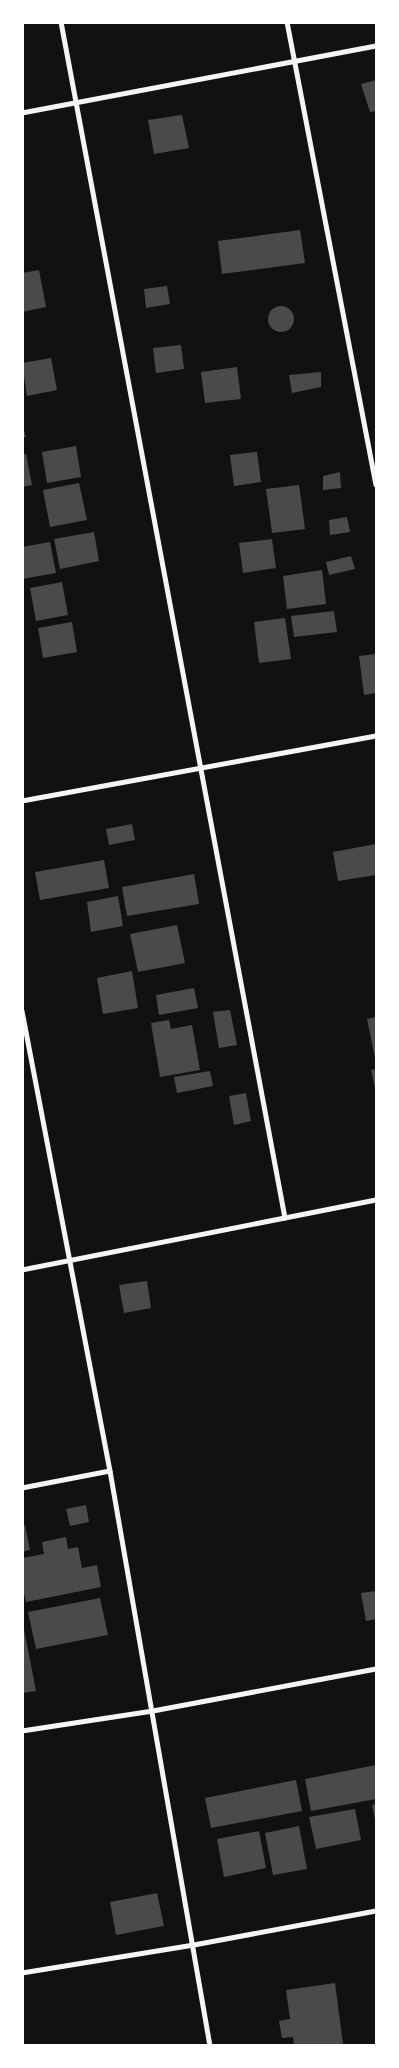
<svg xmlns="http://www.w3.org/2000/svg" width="399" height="2068" viewBox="0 0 399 2068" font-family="Poppins,sans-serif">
  <rect width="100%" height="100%" fill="#111"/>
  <g fill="#4a4a4a">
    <polygon points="376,80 376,111 370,112 361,84"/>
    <polygon points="182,115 189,148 154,154 148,120"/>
    <polygon points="300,230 305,263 222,274 218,241"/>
    <polygon points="39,270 46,307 22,312 22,273"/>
    <polygon points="167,286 170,304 146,308 144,289"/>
    <circle cx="281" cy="319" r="13"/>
    <polygon points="181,345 184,369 156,373 153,348"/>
    <polygon points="51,358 57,390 27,396 22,363"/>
    <polygon points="237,367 241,399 205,403 201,372"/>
    <polygon points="321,372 321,387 292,393 289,375"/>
    <polygon points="22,425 26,437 22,437"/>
    <polygon points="76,446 81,477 47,483 42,452"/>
    <polygon points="257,452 261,482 234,486 230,455"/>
    <polygon points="22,454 26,454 32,485 22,487"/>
    <polygon points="340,472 341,488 323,490 323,476"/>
    <polygon points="79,483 87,520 50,527 43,490"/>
    <polygon points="299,485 305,529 272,533 266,489"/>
    <polygon points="347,517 350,532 330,535 329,520"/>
    <polygon points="94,532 99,561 60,569 54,539"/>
    <polygon points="272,539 276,568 243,573 239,543"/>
    <polygon points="50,542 56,573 22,579 22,547"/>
    <polygon points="351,556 355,569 329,575 326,562"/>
    <polygon points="322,570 326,604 287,609 283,576"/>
    <polygon points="62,582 68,615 36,621 30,588"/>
    <polygon points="334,611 337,632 294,637 291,616"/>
    <polygon points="285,618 291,659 259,663 254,622"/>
    <polygon points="72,622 77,652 43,658 38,628"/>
    <polygon points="376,654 376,693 364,695 359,656"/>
    <polygon points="132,824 135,840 109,845 106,829"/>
    <polygon points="376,844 376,875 338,881 333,852"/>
    <polygon points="104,860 109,888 40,900 35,872"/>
    <polygon points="194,874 199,904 127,916 122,887"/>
    <polygon points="118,896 123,926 91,932 87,902"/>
    <polygon points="177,925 185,963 138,972 130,934"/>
    <polygon points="132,971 138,1008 103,1014 97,978"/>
    <polygon points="194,988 198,1008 159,1015 156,995"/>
    <polygon points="230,1010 237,1045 219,1048 213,1012"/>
    <polygon points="376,1017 376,1063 367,1019"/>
    <polygon points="169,1020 171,1029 192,1025 200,1070 160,1077 151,1023"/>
    <polygon points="376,1069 376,1092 371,1070"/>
    <polygon points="210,1071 213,1086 177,1093 174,1077"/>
    <polygon points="246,1093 251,1121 234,1125 229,1096"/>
    <polygon points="147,1281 151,1308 124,1313 119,1285"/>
    <polygon points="86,1505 89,1522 70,1526 66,1509"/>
    <polygon points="25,1525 30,1550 22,1552 22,1526"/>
    <polygon points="66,1537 68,1549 78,1547 82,1568 97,1565 101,1587 26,1602 22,1585 22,1558 44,1554 42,1542"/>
    <polygon points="376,1591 376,1619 366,1621 361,1593"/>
    <polygon points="100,1598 108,1635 36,1649 28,1612"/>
    <polygon points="22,1629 24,1629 36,1691 22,1693"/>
    <polygon points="376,1765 376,1799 311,1811 305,1779"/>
    <polygon points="296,1780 302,1811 211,1828 205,1798"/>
    <polygon points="376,1804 376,1824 372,1805"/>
    <polygon points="355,1809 361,1840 316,1849 309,1817"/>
    <polygon points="299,1826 307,1869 273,1875 265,1833"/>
    <polygon points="259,1831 266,1868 224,1877 217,1839"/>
    <polygon points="157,1893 164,1926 116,1935 110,1902"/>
    <polygon points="335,1983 343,2044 294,2046 293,2037 282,2038 279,2021 290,2019 286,1990"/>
  </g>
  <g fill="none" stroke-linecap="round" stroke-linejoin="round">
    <g stroke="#f5f5f5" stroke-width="5">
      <polyline points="61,22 285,1218"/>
      <polyline points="287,22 376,485"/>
      <polyline points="22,113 376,46"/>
      <polyline points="22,801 376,736"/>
      <polyline points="22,1011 110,1471 210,2046"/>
      <polyline points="22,1270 376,1200"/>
      <polyline points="22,1488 110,1471"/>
      <polyline points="22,1731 153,1711 376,1669"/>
      <polyline points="22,1973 194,1945 376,1911"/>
    </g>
  </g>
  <rect width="399" height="2068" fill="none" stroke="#ffffff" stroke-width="48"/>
</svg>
